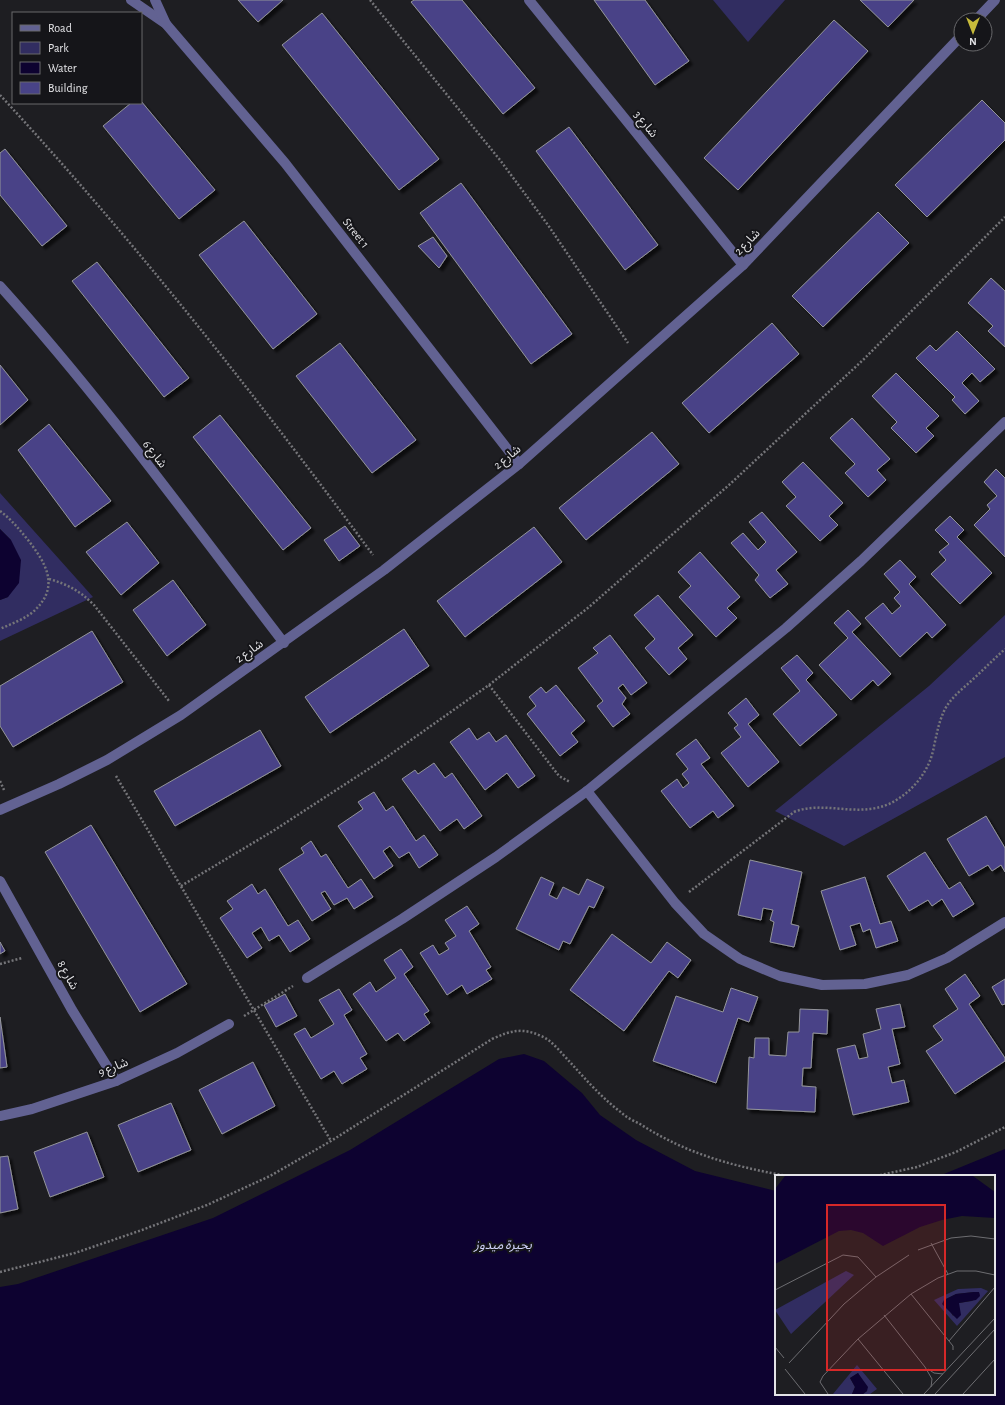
<svg xmlns="http://www.w3.org/2000/svg" width="1005" height="1405" viewBox="0 0 1005 1405" font-family="'Alegreya Sans','Noto Sans Arabic',sans-serif">
  <defs>
    <filter id="shadow"><feDropShadow dx="3.5" dy="3.5" stdDeviation="1" flood-color="#0009"/></filter>
  </defs>
  <rect width="100%" height="100%" fill="#1e1e22"/>
  <g fill="#312d61">
    <polygon points="713,0 785,0 748,42"/>
    <polygon points="0,493 93,597 0,641 0,600 8,597 11,540 0,529"/>
    <polygon points="1005,615 1005,757 844,846 775,811 929,686"/>
  </g>
  <g fill="#0d0230">
    <polygon points="0,529 11,540 21,560 19,583 8,597 0,600"/>
    <polygon points="524,1054 544,1061 582,1093 600,1115 636,1140 695,1171 776,1191 776,1394 994,1394 994,1176 939,1176 1005,1149 1005,1405 0,1405 0,1287 18,1284 213,1218 350,1150 499,1059"/>
  </g>
  <g fill="#484387" stroke="#94959a" filter="url(#shadow)">
    <polygon points="238,0 283,0 258,22"/>
    <polygon points="414,0 462,0 535,88 503,114 411,2"/>
    <polygon points="594,0 645,0 689,61 655,85"/>
    <polygon points="860,0 914,0 888,27"/>
    <polygon points="322,13 439,159 399,190 282,45"/>
    <polygon points="834,20 868,51 738,190 704,158"/>
    <polygon points="982,100 1005,123 1005,140 927,217 895,185"/>
    <polygon points="141,101 215,190 179,219 103,126 131,103 141,103"/>
    <polygon points="569,127 658,245 625,270 536,151"/>
    <polygon points="5,149 67,226 42,246 0,195 0,153"/>
    <polygon points="461,183 572,334 531,364 420,213"/>
    <polygon points="878,212 909,243 823,327 792,296"/>
    <polygon points="244,221 317,314 273,349 199,255"/>
    <polygon points="433,237 447,256 439,268 418,246"/>
    <polygon points="97,262 189,378 164,397 72,281"/>
    <polygon points="991,278 1005,291 1005,347 988,331 993,326 968,303"/>
    <polygon points="772,323 799,354 709,433 682,403"/>
    <polygon points="957,331 995,369 980,382 972,373 962,383 979,401 965,414 952,400 955,397 916,358 930,345 936,351"/>
    <polygon points="340,343 416,440 372,473 296,376"/>
    <polygon points="0,365 28,400 0,425"/>
    <polygon points="896,373 939,416 926,428 934,436 916,453 891,428 897,422 872,396"/>
    <polygon points="220,415 311,528 283,550 193,437"/>
    <polygon points="852,418 890,459 877,470 886,480 868,497 845,473 855,464 830,438"/>
    <polygon points="49,424 111,501 75,527 18,450"/>
    <polygon points="652,432 679,464 586,540 559,508"/>
    <polygon points="803,462 843,503 829,516 838,525 820,541 786,506 796,497 782,482"/>
    <polygon points="996,469 1005,478 1005,557 974,525 990,509 987,505 997,496 984,482"/>
    <polygon points="762,512 797,552 776,570 788,584 770,598 755,580 759,575 731,543 743,533 758,550 766,542 749,522"/>
    <polygon points="950,516 964,530 957,537 992,573 960,604 931,574 946,560 939,552 949,544 935,530"/>
    <polygon points="127,522 159,563 121,595 86,552"/>
    <polygon points="345,526 360,546 339,561 324,540"/>
    <polygon points="534,527 562,562 465,637 437,601"/>
    <polygon points="700,552 740,597 727,608 737,618 716,637 679,597 691,586 678,572"/>
    <polygon points="900,560 916,577 909,584 946,625 932,638 927,632 900,657 865,618 883,603 892,614 901,606 894,598 900,592 884,574"/>
    <polygon points="173,580 206,625 167,656 133,610"/>
    <polygon points="658,595 693,635 678,648 687,659 669,675 645,648 655,639 634,615"/>
    <polygon points="848,610 861,624 852,632 891,674 878,686 873,680 851,700 819,665 848,638 834,623"/>
    <polygon points="404,629 429,666 330,733 305,697"/>
    <polygon points="92,631 123,682 13,747 0,726 0,686"/>
    <polygon points="610,635 647,683 631,695 623,684 618,688 626,698 622,704 630,714 613,727 597,706 603,701 578,668 598,653 593,648"/>
    <polygon points="797,655 813,673 806,680 837,715 800,746 773,714 800,691 781,668"/>
    <polygon points="556,685 585,721 571,733 578,742 560,756 527,714 536,706 529,697 541,687 546,693"/>
    <polygon points="746,698 759,715 748,724 779,762 748,787 721,753 741,737 734,728 738,725 728,713"/>
    <polygon points="469,728 477,740 489,732 496,742 506,735 535,776 518,788 507,773 485,790 450,742"/>
    <polygon points="260,730 281,766 175,826 154,791"/>
    <polygon points="696,739 710,758 701,764 734,806 718,818 713,811 690,828 661,791 677,779 683,788 689,783 682,774 688,769 676,754"/>
    <polygon points="434,763 445,778 452,773 482,816 464,829 457,819 440,831 402,779 415,770 418,774"/>
    <polygon points="374,792 386,811 393,806 416,841 424,835 438,855 419,868 409,852 399,858 390,846 383,851 393,866 374,879 338,826 363,809 358,802"/>
    <polygon points="986,816 1005,848 1005,872 1001,865 992,871 988,865 969,876 947,839"/>
    <polygon points="91,825 187,984 140,1012 45,852"/>
    <polygon points="311,841 321,857 326,854 348,888 361,879 373,897 354,909 347,898 334,905 325,891 321,893 331,909 312,921 279,869 304,853 301,848"/>
    <polygon points="925,852 949,889 960,882 974,904 953,917 942,899 932,906 928,900 909,911 887,876"/>
    <polygon points="750,860 802,872 791,924 799,926 794,947 770,942 774,922 770,920 773,910 763,908 761,920 738,915"/>
    <polygon points="541,877 554,883 549,895 557,899 563,887 579,895 587,879 604,887 594,908 589,906 570,944 563,941 559,950 516,929"/>
    <polygon points="865,877 880,924 891,921 898,941 876,948 870,929 863,932 860,923 850,926 856,945 840,950 821,891"/>
    <polygon points="252,884 258,894 265,889 288,926 298,920 310,939 290,952 279,935 269,941 261,927 252,933 262,948 247,958 220,918 233,909 227,901"/>
    <polygon points="467,906 479,924 469,931 491,967 486,970 492,979 467,994 462,985 447,995 420,953 433,945 439,955 449,949 445,943 456,936 445,920"/>
    <polygon points="612,934 651,963 667,942 691,960 678,978 669,971 624,1031 570,990"/>
    <polygon points="0,942 5,951 0,954"/>
    <polygon points="401,949 413,967 404,974 429,1011 424,1014 430,1023 404,1041 398,1033 386,1041 353,994 370,982 376,992 396,978 384,960"/>
    <polygon points="965,974 980,996 969,1004 1005,1058 1005,1061 955,1094 926,1051 943,1040 933,1026 958,1009 945,989"/>
    <polygon points="1005,979 1005,1004 1002,1005 992,987"/>
    <polygon points="731,988 758,997 749,1022 738,1018 716,1083 653,1061 676,996 723,1012"/>
    <polygon points="339,989 352,1010 344,1015 367,1054 360,1058 367,1069 342,1084 334,1071 321,1079 294,1034 305,1028 311,1038 334,1024 319,1000"/>
    <polygon points="285,994 297,1016 276,1027 264,1005"/>
    <polygon points="900,1004 905,1027 892,1029 900,1064 888,1067 892,1083 904,1080 909,1102 853,1115 837,1049 855,1045 859,1059 868,1057 863,1034 881,1029 876,1009"/>
    <polygon points="800,1009 828,1010 827,1034 813,1033 811,1068 803,1068 802,1086 816,1087 815,1112 747,1109 749,1057 754,1058 755,1038 769,1038 769,1055 786,1056 788,1032 799,1032"/>
    <polygon points="0,1017 7,1067 0,1068"/>
    <polygon points="253,1062 275,1106 222,1134 199,1090"/>
    <polygon points="171,1103 191,1150 138,1172 118,1125"/>
    <polygon points="87,1132 104,1177 50,1197 34,1152"/>
    <polygon points="8,1156 18,1209 0,1213 0,1157"/>
  </g>
  <g fill="none" stroke-linecap="round" stroke-linejoin="round">
    <g stroke="#757579" stroke-width="2.5" stroke-dasharray="2 2" stroke-linecap="butt">
      <polyline points="370,0 500,160 548,225 628,343"/>
      <path d="M0 95C134 240 256 396 373 555"/>
      <path d="M0 511C11 519 19 529 28 540 44 561 60 584 37 608 28 618 13 623 0 629"/>
      <path d="M49 579C67 584 80 591 94 605L169 701"/>
      <polyline points="489,685 559,776 570,782"/>
      <polyline points="116,776 331,1141"/>
      <polyline points="0,781 4,790"/>
      <polyline points="181,886 273,831 384,759 489,685 589,607 729,485 864,359 1005,217"/>
      <path d="M689 892 794 812C824 800 856 818 889 804 912 793 930 771 934 746 937 733 939 721 945 709 951 698 961 690 970 682 982 671 993 660 1005 649"/>
      <polyline points="0,964 22,958"/>
      <polyline points="244,1016 293,986"/>
      <polyline points="876,1176 917,1167 956,1152 1005,1127"/>
      <path d="M0 1272 75 1253 142 1230 207 1205 270 1176 331 1141 492 1039C510 1031 522 1027 541 1036 552 1040 562 1054 570 1062 586 1080 603 1099 622 1113 627 1118 634 1121 640 1124 687 1154 732 1166 787 1176"/>
    </g>
    <g stroke="#626292" stroke-width="10">
      <polyline points="131,0 166,24 285,163 519,464"/>
      <polyline points="155,0 166,24"/>
      <polyline points="529,0 743,265"/>
      <polyline points="976,20 995,0"/>
      <path d="M0 286C102 399 191 522 284 643"/>
      <polyline points="587,791 675,903 704,934 740,959 780,976 822,985 865,984 908,975 947,958 1005,922"/>
      <polyline points="0,810 59,784 107,760 181,715 384,570 519,464 743,265 961,36"/>
      <polyline points="0,881 72,1010 116,1081"/>
      <polyline points="307,978 402,919 496,857 587,791 786,628 861,561 1005,422"/>
      <polyline points="0,1116 32,1109 116,1081 177,1053 229,1024"/>
    </g>
  </g>
  <g text-anchor="middle" stroke-width="4" stroke-linejoin="round" paint-order="stroke">
    <g font-size="12" fill="#e4e4e7" stroke="#151519">
      <text transform="translate(646 124) rotate(51)" y="4">شارع 3</text>
      <text transform="translate(356 233) rotate(52)" y="4">Street 1</text>
      <text transform="translate(747 242) rotate(-46)" y="4">شارع 2</text>
      <text transform="translate(155 454) rotate(52)" y="4">شارع 6</text>
      <text transform="translate(507 457) rotate(-39)" y="4">شارع 2</text>
      <text transform="translate(249 651) rotate(-35)" y="4">شارع 2</text>
      <text transform="translate(68 975) rotate(61)" y="4">شارع 8</text>
      <text transform="translate(113 1067) rotate(-22)" y="4">شارع 9</text>
    </g>
    <g font-size="13" font-style="italic" fill="#d0d2fa" stroke="#151519">
      <text x="503" y="1249">بحيرة ميدوز</text>
    </g>
  </g>
  <g transform="translate(775 1175)">
    <rect width="220" height="220" fill="#1e1e22"/>
    <path d="M71 96 79 100 16 159 0 135ZM206 113 213 116 182 151 159 125 183 114ZM199 117 205 119 197 126 184 128V134L178 141 169 125 181 119ZM82 190 102 214 95 219H88L92 216 83 198 75 203 80 212 77 219H58Z" fill="#312d61" fill-rule="evenodd"/>
    <path d="M10 1H198L220 17V43L187 41 167 45 145 52 108 71 88 58 76 55 64 56 0 89V14ZM199 117H204L205 121 201 125 184 128 186 140 182 144 167 129 169 125 181 119ZM83 198 93 212 92 216 88 219H77L80 212 75 203Z" fill="#0d0230"/>
    <path fill="none" stroke="#6d6d71" stroke-width="1" d="M156 68 173 99M143 75 176 63 196 61 220 64M0 115 68 80 83 82 101 102M136 119 178 171V175M109 140 150 192 157 204 156 212M83 164 128 219M174 166 220 112M0 172 9 183M14 188 69 129 101 102 134 80M10 194 30 219M153 194 159 198 168 199M53 219 45 207 48 201 83 164 136 119 163 103 182 96H201L220 100M149 219 220 143M160 219 220 154M188 219 220 184"/>
    <path fill="#d62828" fill-opacity="0.15" stroke="#d62828" stroke-width="2" d="M52 30H170V195H52Z"/>
    <rect width="220" height="220" fill="none" stroke="#e4e4e7" stroke-width="2"/>
  </g>
  <rect x="12" y="12" width="130" height="92" fill="#151519" stroke="#68686b"/>
  <rect x="20" y="25" width="20" height="6" fill="#626292" stroke="#68686b"/>
  <text x="48" y="32" font-size="12" fill="#e4e4e7">Road</text>
  <rect x="20" y="42" width="20" height="12" fill="#312d61" stroke="#68686b"/>
  <text x="48" y="52" font-size="12" fill="#e4e4e7">Park</text>
  <rect x="20" y="62" width="20" height="12" fill="#0d0230" stroke="#68686b"/>
  <text x="48" y="72" font-size="12" fill="#e4e4e7">Water</text>
  <rect x="20" y="82" width="20" height="12" fill="#484387" stroke="#68686b"/>
  <text x="48" y="92" font-size="12" fill="#e4e4e7">Building</text>
  <g transform="translate(973 32) rotate(180)"><circle r="19" fill="#151519" stroke="#68686b"/>
  <path d="M0-3L7 15L0 10L-7 15Z" fill="#c7bb3b"/>
  <text y="-6" font-size="11" font-weight="bold" text-anchor="middle" fill="#e4e4e7">N</text>
  </g>
</svg>
